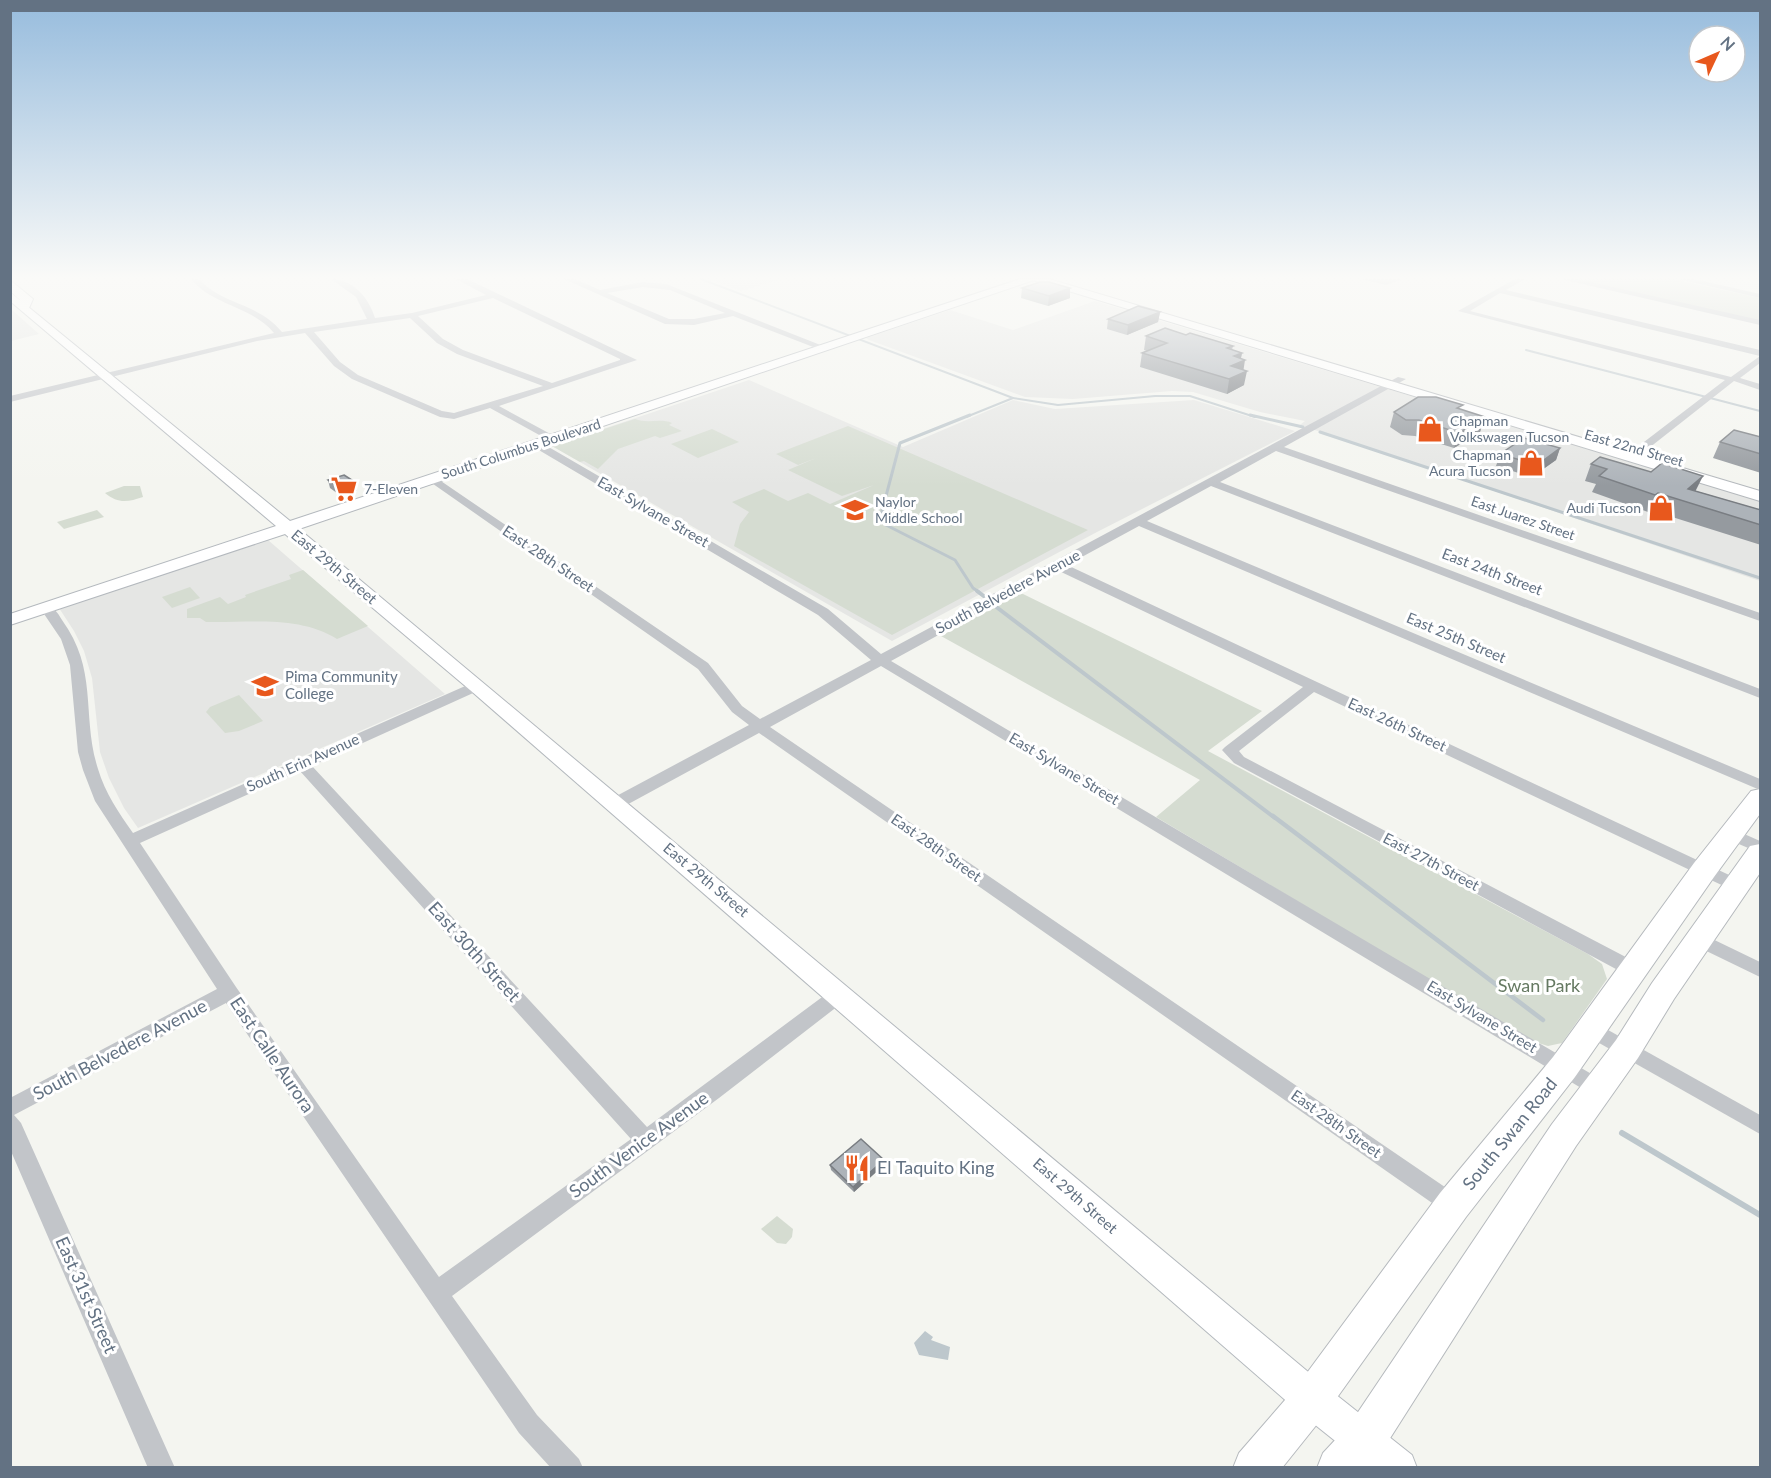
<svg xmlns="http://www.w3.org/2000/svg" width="1771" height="1478" viewBox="0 0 1771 1478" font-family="Lato,sans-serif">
  <rect width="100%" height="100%" fill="#f4f5f0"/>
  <g fill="#e5e6e4">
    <polygon points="709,279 782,279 741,291"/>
    <polygon points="1095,301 1760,501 1760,581 1300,425 1305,421 1260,412 1193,392 1172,391 1073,399 1025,397 869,340 866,338 950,310 1013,330"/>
    <polygon points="10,309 11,309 39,334 11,341"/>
    <polygon points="749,380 903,447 1013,400 1055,409 1194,400 1295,431 1097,532 892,641 552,446"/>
    <polygon points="268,540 445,694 138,828 124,808 109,778 100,752 92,678 84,651 74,631 59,608"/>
  </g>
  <g fill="#d5dcd1">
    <polygon points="1574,279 1673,279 1760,298 1760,321"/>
    <path d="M635 419C647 424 661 418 672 423L669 425 682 431 660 438 655 436 618 449 598 469 584 461 580 462 552 446Z"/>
    <polygon points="848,426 1088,530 892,635 734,546 740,524 749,512 732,502 764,489 788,501 808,493 830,504 874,485 842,496 788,470 816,458 798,465 776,454"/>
    <polygon points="712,429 739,442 698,458 671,444"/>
    <path d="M124 486H140L143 497C128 502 118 504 105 493Z"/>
    <polygon points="97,510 104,517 64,529 57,522"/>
    <path d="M303 570 368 626 337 639C299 615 249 623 206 622L200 618H187V609L220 597 228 604 246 597 245 595 291 579 289 575Z"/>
    <polygon points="190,587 200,598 172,608 162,597"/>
    <polygon points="1021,593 1262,711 1208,751 1588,954 1602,964 1607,979 1562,1043 1548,1046 1532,1041 1156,817 1200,780 941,636"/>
    <polygon points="239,695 263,721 239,731 225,733 206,712 210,707"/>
    <polygon points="777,1216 793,1229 792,1237 786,1244 777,1243 761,1229"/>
  </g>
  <polygon fill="#bdc7cc" points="925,1331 933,1337 931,1340 950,1347 948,1360 919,1355 914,1343"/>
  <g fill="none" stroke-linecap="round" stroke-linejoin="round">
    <g stroke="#bdc7cc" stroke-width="2">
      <polyline points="701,279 1013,398 966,417"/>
      <polyline points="1526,350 1760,411"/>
      <polyline points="1013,398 1058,405 1155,396 1190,396 1255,417"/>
    </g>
    <g stroke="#bdc7cc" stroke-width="3">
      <polyline points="970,415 900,443 881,515 886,525 955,560 973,588 979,592"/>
      <polyline points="1250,415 1303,427"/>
      <polyline points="1320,432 1760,578"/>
    </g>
    <g stroke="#bdc7cc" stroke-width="4">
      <polyline points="977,591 985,597"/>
      <polyline points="995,606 1275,818"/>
    </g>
    <polyline stroke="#bdc7cc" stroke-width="4.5" points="1273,816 1543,1020"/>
    <polyline stroke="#bdc7cc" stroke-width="6" points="1622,1133 1760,1215"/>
    <g stroke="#b4b9be" stroke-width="2">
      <polygon id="secondary" points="1020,279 1037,279 299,529 1325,1386 1412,1455 1417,1468 1369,1468 1299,1412 470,690 285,534 10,625 10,614 276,526 10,301 10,292 290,521"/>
    </g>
    <g stroke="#b5b9bd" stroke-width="2">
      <g id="primary">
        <polygon points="1029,279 1049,279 1760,491 1760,501"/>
        <polygon points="10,280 33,299 29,308 24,309 18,305 20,300 10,291"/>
        <polygon points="1760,789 1760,814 1714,877 1575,1077 1466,1217 1326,1413 1282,1468 1233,1468 1239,1453 1298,1385 1440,1193 1553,1057 1694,863 1751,791"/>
        <polygon points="1760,844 1760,873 1674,999 1638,1058 1576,1146 1380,1454 1367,1468 1317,1468 1323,1453 1350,1424 1552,1124 1616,1040 1652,983 1750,846"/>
      </g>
    </g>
    <g fill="#c2c5c9" fill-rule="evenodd">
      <path d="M191 279H199C222 305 257 302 282 332L367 319 356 297 331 279C353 279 369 298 375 318L412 313 486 295 456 279H467L637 360 499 406 556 437 557 439 552 442 490 408 454 419 440 417 352 379 334 366 305 333 257 341 10 402V396L274 333C252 306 213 306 191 279ZM493 298 620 359V360L552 383 463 350 443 339 418 316ZM410 318 437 343 457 354 543 386 454 413 442 411 358 375 340 362 314 332Z"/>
      <path d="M564 279H575L600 290 643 282 666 284 828 348 821 350 733 316 694 325 665 324ZM643 287 670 290 725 313 694 319H669L607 293Z"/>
      <polygon points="1361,279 1403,279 1386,285"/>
      <polygon points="1515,279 1525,279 1506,290 1760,350 1760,356 1500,293 1470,311 1731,377 1760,356 1760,363 1740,378 1760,384 1760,390 1734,381 1635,459 1627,459 1627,455 1725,380 1458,311"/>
      <polygon points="1561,279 1577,279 1760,320 1760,325"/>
      <polygon points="1678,279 1694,279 1760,294 1760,298"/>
      <polygon points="1398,377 1406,379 1284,447 1760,613 1760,621 1276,451 1220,482 1760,689 1760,698 1211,486 1147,521 1760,779 1760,790 1139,526 1067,565 1742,881 1745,885 1742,889 1736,891 1730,889 1314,692 1239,751 1244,757 1641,965 1643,970 1641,975 1634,977 1627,975 1234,763 1222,750 1225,747 1303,687 1057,570 891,661 1605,1082 1608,1088 1605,1094 1598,1097 1591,1094 881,666 770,727 1461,1198 1464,1205 1461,1212 1453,1215 1445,1212 759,733 621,808 609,808 607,804 609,800 749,725 732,712 698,669 426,479 427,477 435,477 708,663 742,706 760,719 871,660 818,615 532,446 532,442 540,442 828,609 881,654"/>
      <path d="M46 604C53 606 58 613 62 620 99 671 81 715 98 769 105 793 119 813 133 833L472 683H482L484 686 482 689 312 766 647 1127 833 989 840 987 847 989 850 994 847 999 719 1098 452 1296 537 1415 579 1459 583 1468H551L519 1433 226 1003 14 1115 21 1123 175 1468H148L10 1149V1098L217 989 95 801 83 770 78 752 70 665 61 639 40 608ZM300 771 631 1139 439 1277 236 987 140 843Z"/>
      <polygon points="1733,829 1760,841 1760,853 1727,839 1725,835 1727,831"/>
      <polygon points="1700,933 1760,962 1760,977 1694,945 1691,940 1694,935"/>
      <polygon points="1592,1021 1760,1115 1760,1134 1585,1035 1582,1029 1585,1023"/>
    </g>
    <use href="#secondary" fill="#fff" fill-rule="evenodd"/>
    <use href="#primary" fill="#fff" fill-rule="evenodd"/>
  </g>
  <g fill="#959a9f">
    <polygon points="1022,288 1070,288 1070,298 1048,306 1021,298"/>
    <polygon points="1160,312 1158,322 1127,335 1107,329 1108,319"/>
    <polygon points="1186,335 1233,346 1232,350 1242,353 1241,358 1243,370 1244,385 1227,394 1140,367 1142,353 1147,351 1144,350 1146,336"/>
    <polygon points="1461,410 1485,417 1480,432 1454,448 1415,436 1402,435 1390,427 1394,412"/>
    <polygon points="1761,437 1761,473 1713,458 1720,442"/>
    <polygon points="1560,448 1556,460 1532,477 1496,466 1500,454"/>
    <polygon points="1591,464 1696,491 1761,510 1761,545 1650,510 1648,512 1592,492 1596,484 1585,481"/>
    <polygon points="328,480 355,482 357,490 341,496 330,488"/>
    <polygon points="830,1165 884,1165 854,1192 831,1170"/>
  </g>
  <g fill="#797d82">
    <polygon points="1070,288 1070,298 1048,306 1049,296"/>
    <polygon points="1160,312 1158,322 1127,335 1128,325"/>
    <polygon points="1242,353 1240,362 1245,360 1243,373 1247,371 1244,385 1227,394 1231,366 1234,356"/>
    <polygon points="1485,417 1480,432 1454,448 1459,433"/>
    <polygon points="1560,448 1556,460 1532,477 1537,465"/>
    <polygon points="1703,476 1695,492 1688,489"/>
    <polygon points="355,482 357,490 341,496 338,487"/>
    <polygon points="1658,493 1650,510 1648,512 1655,495"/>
    <polygon points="884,1160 884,1165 854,1192 853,1187"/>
  </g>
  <g fill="#adb3b9" stroke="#797d82" stroke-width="1.5">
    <polygon points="1040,282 1049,282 1070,288 1049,296 1022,288"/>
    <polygon points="1138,306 1160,312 1128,325 1108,319"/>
    <polygon points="1165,328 1186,335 1190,333 1233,346 1227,348 1242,353 1234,356 1245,360 1231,366 1247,371 1229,379 1142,353 1167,343 1146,336"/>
    <polygon points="1418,397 1436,397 1463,405 1457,408 1485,417 1459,433 1419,420 1406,420 1394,412"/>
    <polygon points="1734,430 1761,437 1761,454 1720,442"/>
    <polygon points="1524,438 1560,448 1537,465 1500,454"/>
    <polygon points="1600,457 1651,472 1662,463 1703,476 1688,489 1761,510 1761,525 1658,493 1655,495 1599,476 1607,469 1591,464"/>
    <polygon points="344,475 355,482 338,487 328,480"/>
    <polygon points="861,1139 884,1160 853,1187 830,1165"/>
  </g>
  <linearGradient id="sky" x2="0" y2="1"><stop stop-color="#97bcdd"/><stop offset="0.57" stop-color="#fafaf8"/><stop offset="1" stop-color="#fafaf8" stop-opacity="0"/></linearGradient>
  <rect width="1771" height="486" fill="url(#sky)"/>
  <defs>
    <g id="shop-bare" transform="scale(2.07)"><path d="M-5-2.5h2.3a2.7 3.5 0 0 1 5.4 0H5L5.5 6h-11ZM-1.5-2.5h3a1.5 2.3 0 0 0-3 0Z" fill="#e8581d" stroke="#fff" stroke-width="2.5" paint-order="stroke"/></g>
    <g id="supermarket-bare" transform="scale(2.07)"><path d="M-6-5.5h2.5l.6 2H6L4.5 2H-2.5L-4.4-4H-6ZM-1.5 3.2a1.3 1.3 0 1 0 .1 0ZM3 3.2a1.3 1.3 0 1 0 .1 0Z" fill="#e8581d" stroke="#fff" stroke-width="2.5" paint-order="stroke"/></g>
    <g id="school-bare" transform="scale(2.07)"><path d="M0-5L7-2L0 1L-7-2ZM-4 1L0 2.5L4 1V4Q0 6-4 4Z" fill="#e8581d" stroke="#fff" stroke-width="2.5" paint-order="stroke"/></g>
    <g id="university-bare" transform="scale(2.07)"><path d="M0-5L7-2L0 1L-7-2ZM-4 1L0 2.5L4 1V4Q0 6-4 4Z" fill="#e8581d" stroke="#fff" stroke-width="2.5" paint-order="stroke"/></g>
    <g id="restaurant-bare" transform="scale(2.07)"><path d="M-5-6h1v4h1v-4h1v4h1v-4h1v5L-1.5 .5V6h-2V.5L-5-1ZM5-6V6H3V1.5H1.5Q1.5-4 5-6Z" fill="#e8581d" stroke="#fff" stroke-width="2.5" paint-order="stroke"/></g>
  </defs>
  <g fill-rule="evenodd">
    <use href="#shop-bare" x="1430" y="429"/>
    <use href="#shop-bare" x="1531" y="463"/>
    <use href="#supermarket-bare" x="344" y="489"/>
    <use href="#shop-bare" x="1661" y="508"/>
    <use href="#school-bare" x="855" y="510"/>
    <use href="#university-bare" x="265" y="686"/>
    <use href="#restaurant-bare" x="857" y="1168"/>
  </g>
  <g text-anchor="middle" stroke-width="6" stroke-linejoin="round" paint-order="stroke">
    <g font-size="14" fill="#637283" stroke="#fff" text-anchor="start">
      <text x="1450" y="426">Chapman<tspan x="1450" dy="16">Volkswagen Tucson</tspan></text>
      <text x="1511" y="460" text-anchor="end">Chapman<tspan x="1511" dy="16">Acura Tucson</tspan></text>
      <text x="364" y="494">7-Eleven</text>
      <text x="875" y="507">Naylor<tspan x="875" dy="16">Middle School</tspan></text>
      <text x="1641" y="513" text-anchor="end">Audi Tucson</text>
    </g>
    <g font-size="14" fill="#637283" stroke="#fff">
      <text transform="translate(1634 448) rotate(16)" y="5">East 22nd Street</text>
      <text transform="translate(521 449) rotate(-18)" y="5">South Columbus Boulevard</text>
      <text transform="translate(1523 518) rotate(19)" y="5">East Juarez Street</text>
    </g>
    <g font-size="15" fill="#637283" stroke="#fff">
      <text transform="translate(653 512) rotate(30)" y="5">East Sylvane Street</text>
      <text transform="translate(548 559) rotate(34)" y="5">East 28th Street</text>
      <text transform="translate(334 567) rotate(40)" y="5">East 29th Street</text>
      <text transform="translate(1492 572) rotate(21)" y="5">East 24th Street</text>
      <text transform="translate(1008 592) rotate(-28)" y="5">South Belvedere Avenue</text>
      <text transform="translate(1456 638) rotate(23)" y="5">East 25th Street</text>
      <text transform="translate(1397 725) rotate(25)" y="5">East 26th Street</text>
      <text transform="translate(303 763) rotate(-24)" y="5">South Erin Avenue</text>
      <text transform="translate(1064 769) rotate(31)" y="5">East Sylvane Street</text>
      <text transform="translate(936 848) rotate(35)" y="5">East 28th Street</text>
      <text transform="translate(1431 862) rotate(28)" y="5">East 27th Street</text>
      <text transform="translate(706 880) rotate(40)" y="5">East 29th Street</text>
      <text transform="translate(1482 1017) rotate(31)" y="5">East Sylvane Street</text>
      <text transform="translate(1336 1124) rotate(35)" y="5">East 28th Street</text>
      <text transform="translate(1075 1196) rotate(41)" y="5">East 29th Street</text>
    </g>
    <g font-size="15" fill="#637283" stroke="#fff" text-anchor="start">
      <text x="285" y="682">Pima Community<tspan x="285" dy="17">College</tspan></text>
    </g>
    <g font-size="18" fill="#637283" stroke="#fff">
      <text transform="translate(474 952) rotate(48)" y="6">East 30th Street</text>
      <text transform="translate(120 1050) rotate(-28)" y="6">South Belvedere Avenue</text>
      <text transform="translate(272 1055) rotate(56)" y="6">East Calle Aurora</text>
      <text transform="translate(1510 1134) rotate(-51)" y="6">South Swan Road</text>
      <text transform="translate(639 1145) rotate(-36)" y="6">South Venice Avenue</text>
      <text transform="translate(86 1295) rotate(66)" y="6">East 31st Street</text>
    </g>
    <g font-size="18" fill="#657962" stroke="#fff">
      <text x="1539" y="992">Swan Park</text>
    </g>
    <g font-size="18" fill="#637283" stroke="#fff" text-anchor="start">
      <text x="877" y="1174">El Taquito King</text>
    </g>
  </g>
  <rect width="1771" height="1478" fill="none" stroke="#637283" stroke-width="24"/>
  <g transform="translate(1717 54) rotate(46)"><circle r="28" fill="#ffffff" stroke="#c1c7cd" stroke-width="1.5"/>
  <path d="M0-4.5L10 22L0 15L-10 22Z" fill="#e8581d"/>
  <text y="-9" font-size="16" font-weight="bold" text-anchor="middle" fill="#637283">N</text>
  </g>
</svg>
